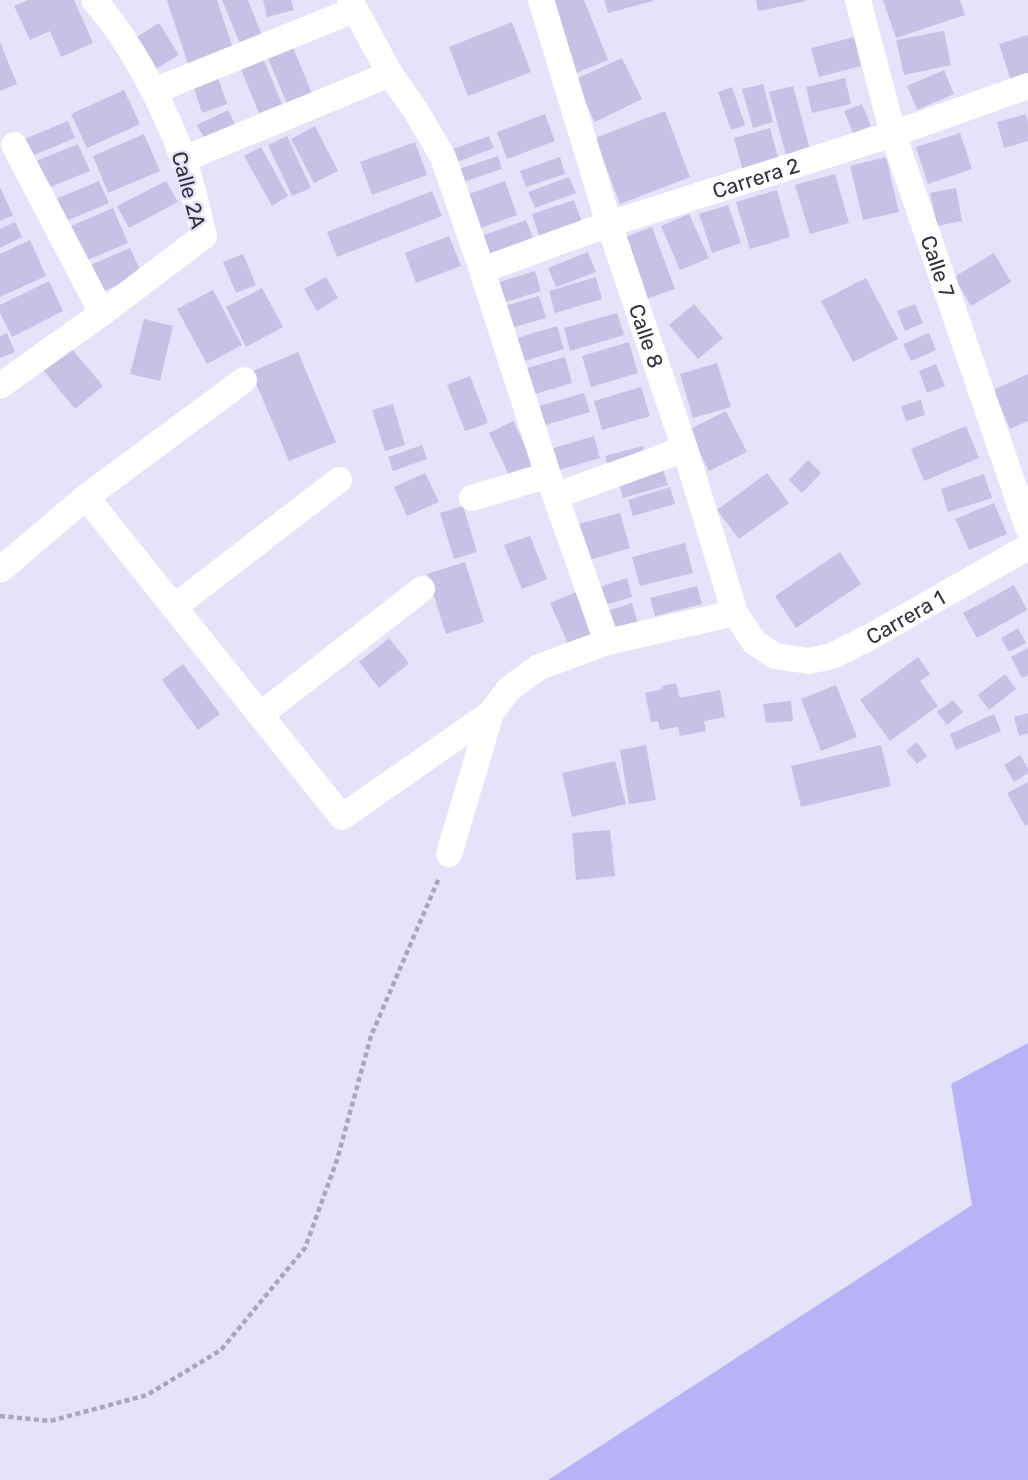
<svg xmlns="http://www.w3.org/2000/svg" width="1028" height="1480" font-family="Rubik,sans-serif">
	<rect width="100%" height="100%" fill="#e5e3f9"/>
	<path fill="#bab2f7" d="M1028 1043V1480H548L972 1205 951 1084Z"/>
	<g fill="#c5c2e5">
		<path d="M28 0H74L93 43 61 57 50 31 30 40 14 6Z"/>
		<path d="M167 0H217L233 49 188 64Z"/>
		<path d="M222 0H248L262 36 240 44Z"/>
		<path d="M263 0H291L294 10 267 17Z"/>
		<path d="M544 0H584L608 60 574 74Z"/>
		<path d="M604 0H653V1L608 13Z"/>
		<path d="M756 0H806V1L758 11Z"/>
		<path d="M883 0H960L965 15 896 38Z"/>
		<path d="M512 22 531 72 468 96 449 47Z"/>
		<path d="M159 23 179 55 152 71 132 40Z"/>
		<path d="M944 31 951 65 904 75 896 40Z"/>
		<path d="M1028 35V74L1011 80 999 44Z"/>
		<path d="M854 37 861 66 819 77 811 48Z"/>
		<path d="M0 42 17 84 0 91Z"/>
		<path d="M292 45 313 96 288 106 267 56Z"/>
		<path d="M263 58 282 104 259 113 240 67Z"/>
		<path d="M622 58 642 99 595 122 574 80Z"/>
		<path d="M944 70 954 94 917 110 907 86Z"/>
		<path d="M218 77 227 104 202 113 193 85Z"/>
		<path d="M845 78 851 104 812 113 806 87Z"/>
		<path d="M763 84 773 122 753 128 742 89Z"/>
		<path d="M793 86 811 153 787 159 769 92Z"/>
		<path d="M732 87 745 125 731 130 718 92Z"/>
		<path d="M124 90 140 124 87 148 71 114Z"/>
		<path d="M862 104 871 126 853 133 844 111Z"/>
		<path d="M228 110 237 128 207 143 197 125Z"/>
		<path d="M665 111 690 177 620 204 595 138Z"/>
		<path d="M545 114 555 141 507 159 497 132Z"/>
		<path d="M1026 114 1028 123V141L1004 148 997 122Z"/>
		<path d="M68 121 75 138 27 158 20 141Z"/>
		<path d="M315 126 338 171 314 183 291 139Z"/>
		<path d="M770 128 779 161 743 171 734 138Z"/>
		<path d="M960 133 972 169 928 184 916 147Z"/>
		<path d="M144 134 160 171 108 193 93 156Z"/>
		<path d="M287 136 311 188 292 196 268 145Z"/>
		<path d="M489 136 494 148 454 163 450 150Z"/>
		<path d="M415 142 427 175 372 195 360 162Z"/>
		<path d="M78 144 90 171 40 191 29 164Z"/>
		<path d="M261 147 288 196 272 206 244 156Z"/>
		<path d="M498 156 502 169 460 183 456 170Z"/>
		<path d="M560 157 565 174 526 187 520 171Z"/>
		<path d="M886 157 899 212 863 220 850 166Z"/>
		<path d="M835 174 849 223 810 234 795 185Z"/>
		<path d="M569 177 576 193 535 208 528 192Z"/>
		<path d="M99 181 109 203 61 223 51 201Z"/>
		<path d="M166 181 178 202 129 228 117 206Z"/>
		<path d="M505 181 517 215 481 228 469 194Z"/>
		<path d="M0 187 13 215 0 221Z"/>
		<path d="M956 188 962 221 937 226 930 193Z"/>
		<path d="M777 190 790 237 750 249 736 202Z"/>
		<path d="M432 191 442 216 337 257 327 232Z"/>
		<path d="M574 200 582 222 539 236 532 214Z"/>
		<path d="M728 205 741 243 712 253 699 214Z"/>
		<path d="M113 208 128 243 78 264 64 229Z"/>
		<path d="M689 214 709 258 680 270 661 226Z"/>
		<path d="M526 220 533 238 487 256 479 237Z"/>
		<path d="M15 222 22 237 0 248V229Z"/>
		<path d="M652 227 675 289 643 300 620 239Z"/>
		<path d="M449 236 461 266 416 283 405 253Z"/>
		<path d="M30 240 46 276 0 297V254Z"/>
		<path d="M130 248 142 274 97 294 86 267Z"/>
		<path d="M588 252 596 272 556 287 548 268Z"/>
		<path d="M994 253 1011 282 971 306 954 277Z"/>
		<path d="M243 254 256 285 236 293 223 262Z"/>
		<path d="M535 271 541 291 496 305 490 285Z"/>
		<path d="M326 277 338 298 317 311 304 289Z"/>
		<path d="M596 277 602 299 555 313 549 291Z"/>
		<path d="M866 278 898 339 853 362 821 301Z"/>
		<path d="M49 281 63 311 12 337 0 313V305Z"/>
		<path d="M262 288 283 327 246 347 226 307Z"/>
		<path d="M213 290 242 345 207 364 177 309Z"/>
		<path d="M539 296 546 318 505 330 498 308Z"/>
		<path d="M694 304 723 338 698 359 669 325Z"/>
		<path d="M915 304 923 323 905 331 897 311Z"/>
		<path d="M617 313 624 335 570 351 564 328Z"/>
		<path d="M144 319 173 326 160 381 130 374Z"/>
		<path d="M557 326 564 349 521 362 514 339Z"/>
		<path d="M7 333 15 352 0 358V336Z"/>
		<path d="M929 333 936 350 911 361 903 344Z"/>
		<path d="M66 342 103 386 75 409 39 365Z"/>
		<path d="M629 342 638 373 591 387 582 356Z"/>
		<path d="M298 352 336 442 289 461 251 372Z"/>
		<path d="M565 357 572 383 532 395 524 369Z"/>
		<path d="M717 363 731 407 693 418 680 374Z"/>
		<path d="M936 364 945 386 927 393 919 371Z"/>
		<path d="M1028 374V421L1010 429 993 390Z"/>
		<path d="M470 376 488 423 465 431 447 385Z"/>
		<path d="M641 387 650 416 602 430 594 401Z"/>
		<path d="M584 393 590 412 542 426 536 407Z"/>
		<path d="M921 400 925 415 906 421 901 406Z"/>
		<path d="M393 404 405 445 385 451 372 410Z"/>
		<path d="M726 411 747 452 709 471 688 430Z"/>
		<path d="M513 421 536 467 511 479 489 433Z"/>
		<path d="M966 426 979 458 924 481 911 449Z"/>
		<path d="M594 436 600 458 556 471 550 449Z"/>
		<path d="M422 445 427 459 393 471 388 457Z"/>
		<path d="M643 446 647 460 609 470 605 456Z"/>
		<path d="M808 460 821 473 802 493 789 480Z"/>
		<path d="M661 464 668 485 623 498 617 477Z"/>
		<path d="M425 473 439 502 407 516 394 487Z"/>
		<path d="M767 473 789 503 739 539 717 510Z"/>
		<path d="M984 474 992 498 948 512 941 489Z"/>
		<path d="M670 487 675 504 633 516 628 500Z"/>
		<path d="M994 503 1007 534 969 550 955 519Z"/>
		<path d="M463 506 477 552 454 559 440 513Z"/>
		<path d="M620 513 630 548 586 561 575 525Z"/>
		<path d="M530 536 547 579 522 589 504 545Z"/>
		<path d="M685 543 693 573 640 586 632 557Z"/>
		<path d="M840 552 861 584 796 628 775 596Z"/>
		<path d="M465 562 484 622 446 634 427 574Z"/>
		<path d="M627 578 632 597 605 605 600 587Z"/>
		<path d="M1014 585 1027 610 977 638 963 613Z"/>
		<path d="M697 586 702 604 655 616 650 598Z"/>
		<path d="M576 592 594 635 569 646 550 603Z"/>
		<path d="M632 603 638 623 613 630 607 611Z"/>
		<path d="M1018 628 1026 643 1009 652 1001 638Z"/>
		<path d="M389 638 409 663 379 688 359 662Z"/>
		<path d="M1028 648V675L1022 678 1011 657Z"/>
		<path d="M918 657 930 674 920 681 938 706 890 741 860 700Z"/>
		<path d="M183 664 220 714 198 730 162 680Z"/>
		<path d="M1005 674 1016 689 989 710 978 695Z"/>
		<path d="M676 683 680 698 720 690 725 717 704 721 706 731 680 736 678 727 660 730 658 721 651 722 645 693 663 689 662 686Z"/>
		<path d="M836 685 857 737 821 751 801 699Z"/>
		<path d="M953 700 963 712 947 725 937 712Z"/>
		<path d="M791 701 793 721 766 723 763 704Z"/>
		<path d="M1028 713V733L1019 736 1014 717Z"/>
		<path d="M994 714 1001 731 956 750 950 734Z"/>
		<path d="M917 742 927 756 917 764 906 751Z"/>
		<path d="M646 745 656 800 629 804 620 750Z"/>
		<path d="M881 745 891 786 801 807 791 766Z"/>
		<path d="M1020 755 1028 768V773L1014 782 1004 765Z"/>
		<path d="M615 761 626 804 572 817 562 773Z"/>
		<path d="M1028 782V824L1025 826 1007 793Z"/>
		<path d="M610 830 615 876 576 880 572 833Z"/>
	</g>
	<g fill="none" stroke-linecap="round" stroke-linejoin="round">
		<path stroke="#a8a6b9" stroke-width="4.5" stroke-dasharray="5 3.5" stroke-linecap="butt" d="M0 1416 50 1421 147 1395 221 1350 305 1248 337 1160 371 1036 439 878"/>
		<g stroke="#fff" stroke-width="26">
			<path d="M350 0 390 74 416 111 443 157 482 270 548 475 607 642"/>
			<path id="s1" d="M541 0 609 224 685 449 735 613 754 642 775 656 809 661 832 656 868 638 1028 547"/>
			<path id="s2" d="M858 0 893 134 1028 528"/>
			<path d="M154 91 354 10"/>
			<path d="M14 145 102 313"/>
			<path d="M184 159 390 74"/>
			<path id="s3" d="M482 270 609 224 893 134 1028 86"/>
			<path d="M0 386 102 313 204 236C197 210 192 183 183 158 164 106 131 42 94 0"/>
			<path d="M555 496 685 449"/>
			<path d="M86 497 342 817 491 713"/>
			<path d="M472 498 548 475"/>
			<path d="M0 570 86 497 244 380"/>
			<path d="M174 607 339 480"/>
			<path d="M260 715 422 589"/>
			<path d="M449 854 491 713 509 689 539 667 607 642 735 613"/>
		</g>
	</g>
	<g text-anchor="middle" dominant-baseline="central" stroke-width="5" stroke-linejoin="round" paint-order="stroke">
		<g font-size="21" fill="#33323f" stroke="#e5e3f9">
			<text stroke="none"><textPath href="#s3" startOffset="289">Carrera 2</textPath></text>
			<text transform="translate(189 190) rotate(75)">Calle 2A</text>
			<text stroke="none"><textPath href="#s2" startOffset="278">Calle 7</textPath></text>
			<text stroke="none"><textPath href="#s1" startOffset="352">Calle 8</textPath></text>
			<text stroke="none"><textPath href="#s1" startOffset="844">Carrera 1</textPath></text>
		</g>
	</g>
</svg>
